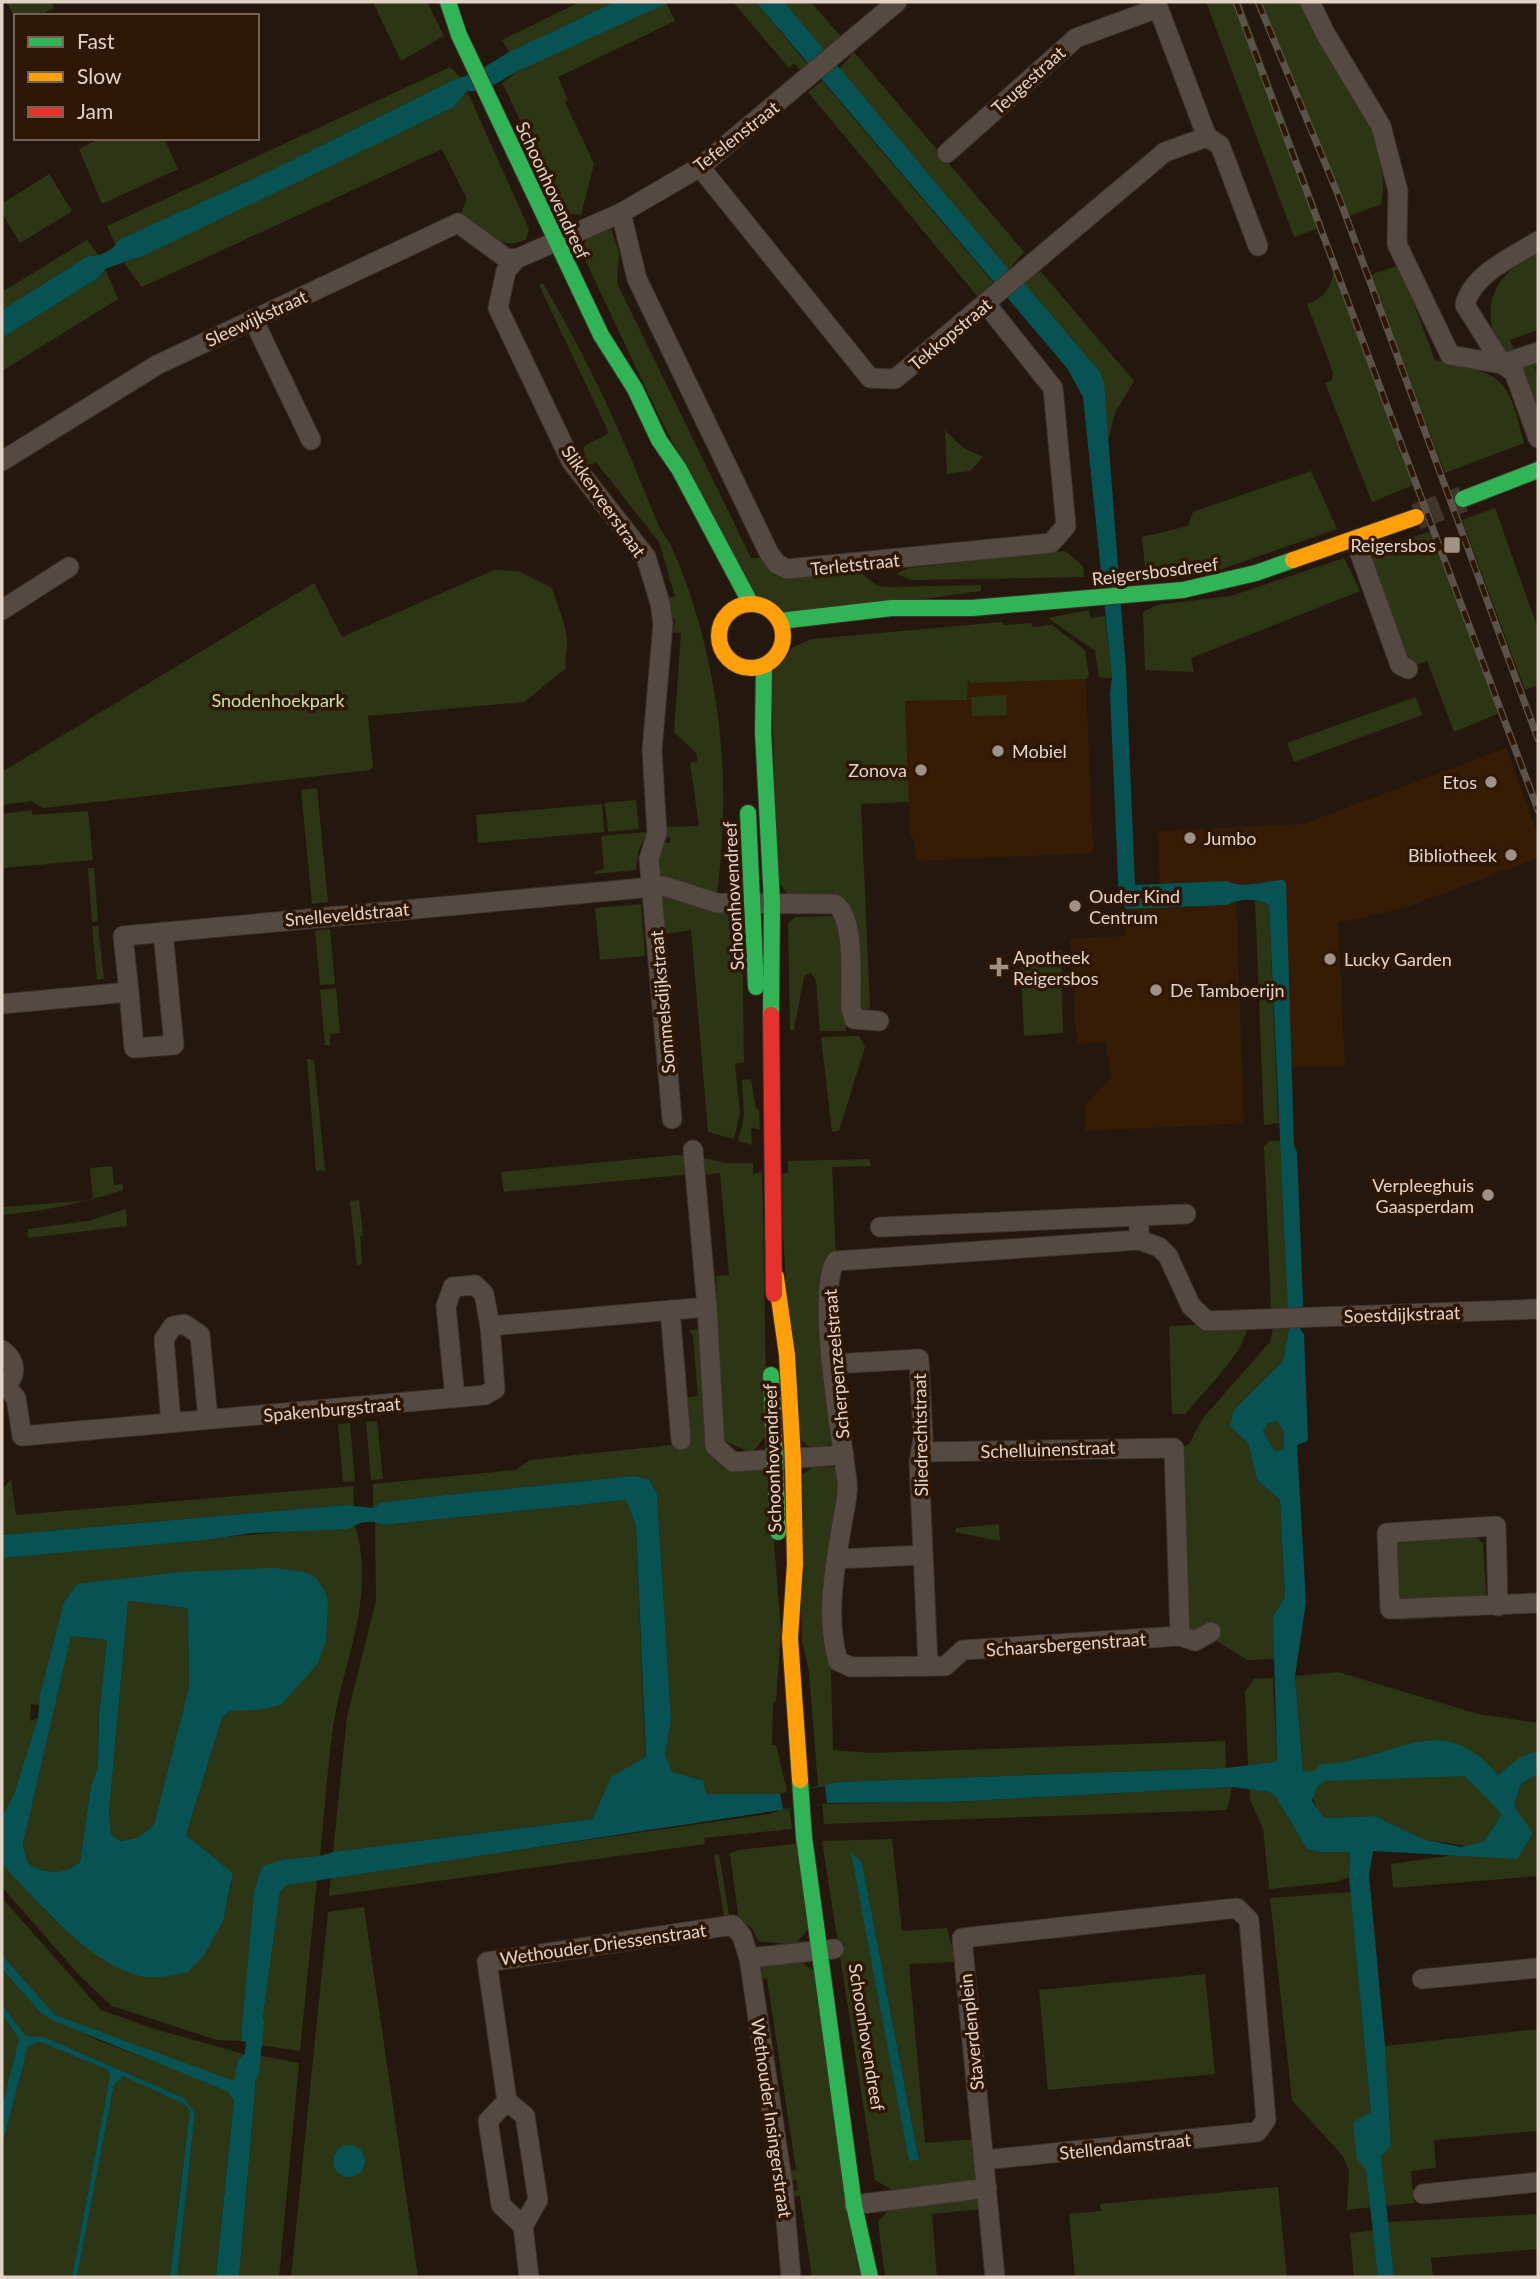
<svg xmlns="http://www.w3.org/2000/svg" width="1540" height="2279" font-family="Lato,sans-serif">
	<rect width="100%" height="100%" fill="#24180e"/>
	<g fill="#361c04">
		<path d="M1086 679 1093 853 916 861 915 843 910 833 905 701 967 700V680L973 683Z"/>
		<path d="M1506 748 1538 835V858L1407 907 1338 923 1345 1066 1287 1067 1279 888 1160 892 1158 831 1303 824Z"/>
		<path d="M1236 900 1244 1123 1086 1131 1084 1107 1111 1077 1106 1042 1077 1044 1070 939 1125 936 1126 909 1227 905Z"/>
	</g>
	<g fill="#2c3614" fill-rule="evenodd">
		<path d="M7 2H51L54 8 38 16H16V20Z"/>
		<path d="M373 2H427L444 36 401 61Z"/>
		<path d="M580 2H615L509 52 502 40Z"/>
		<path d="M733 2H756L808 65 801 71 794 63 789 68Z"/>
		<path d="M784 2H811L841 37 825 52Z"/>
		<path d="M1206 2H1241L1324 226 1294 237Z"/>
		<path d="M1257 2H1300C1330 58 1395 138 1381 204L1347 217Z"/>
		<path d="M666 3 675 21 558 77 568 100 565 102 594 164 581 215 566 213 502 83 518 71Z"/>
		<path d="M854 52 1024 252 1008 270 839 69Z"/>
		<path d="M450 67 462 79 453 80 268 172 120 239 116 246 107 226Z"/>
		<path d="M822 81 993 282 978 297 808 92Z"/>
		<path d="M467 91 529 229 526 239C498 255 486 224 460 215L467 199 442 149 142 287 124 263 454 107Z"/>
		<path d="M101 138H164L178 169 102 204 79 149Z"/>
		<path d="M49 174 72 211 20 243 2 213V204Z"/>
		<path d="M609 223 619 252 617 283 751 558H764L774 576 859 571 878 586 892 587 981 585V591L788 618 748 589 655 408 581 251 591 230Z"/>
		<path d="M87 240 99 256H88L2 310V292Z"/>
		<path d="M1538 249V330L1510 340 1514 350 1501 355C1479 302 1492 280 1538 249Z"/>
		<path d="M1399 265 1435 360C1502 374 1508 375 1524 443L1445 473 1370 275Z"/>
		<path d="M1036 266 1134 381 1115 413 1108 441 1100 372 1024 283Z"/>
		<path d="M105 269 118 299 2 371V338L98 278Z"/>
		<path d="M1334 270 1418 483 1372 502 1325 383 1332 380 1333 372 1307 304C1325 298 1331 288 1334 270Z"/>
		<path d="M543 283C588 360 625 440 657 522 661 532 669 540 673 550 719 657 733 778 717 892L659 878 654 865 662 842 670 843V837H662L663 827 699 826 690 762H697V754L674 732 681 633 667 632V629H674L675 620 669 618 665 599 675 596 659 542 596 462 586 467 580 460 585 455 583 447 609 433 539 285Z"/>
		<path d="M1538 361 1535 368 1538 378V406L1522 367Z"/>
		<path d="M945 430 962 447 983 457 970 471 947 474Z"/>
		<path d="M1311 471 1337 529 1219 570 1146 576 1142 537 1188 526 1193 512Z"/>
		<path d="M1495 508 1538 629V685L1525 690 1462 520Z"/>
		<path d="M1435 530 1502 712 1454 732 1427 661 1415 665 1396 640 1369 566 1375 549Z"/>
		<path d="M1065 551 1083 566 1084 577 912 580 896 574 909 568Z"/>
		<path d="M1344 558 1360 591 1191 658 1194 672 1145 670 1143 612 1157 605 1231 596Z"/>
		<path d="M494 570 518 571 552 588C557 605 565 620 567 639 568 649 564 657 566 668L524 702 368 716 373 767 370 770 44 808 31 801 2 805V772L314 583 342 637Z"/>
		<path d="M1089 610 1090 618 1105 616 1112 678 1099 677 1095 651 1048 618Z"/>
		<path d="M1002 622 1005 625 1031 623 1032 627 1052 625 1085 650 1089 676 1086 679 972 683 968 680 967 700 905 701 909 802 861 804 870 1006 865 1011 859 1007 857 925 847 900 837 896H789L778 881 771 674 793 647 812 639Z"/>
		<path d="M1006 695 1007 715 972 716 971 697Z"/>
		<path d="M1416 697 1422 715 1294 762 1287 743Z"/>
		<path d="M317 788 328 902 312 904 301 790Z"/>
		<path d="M636 800 639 829 608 832 605 803Z"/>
		<path d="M602 804 604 832 478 843 476 815Z"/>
		<path d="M32 810V815L88 811 93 860 2 868V814Z"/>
		<path d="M647 832 638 852 636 870 595 874V871L604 869 601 836Z"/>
		<path d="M88 868H94L98 921 92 922Z"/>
		<path d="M667 891 733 909 742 918 744 1062 735 1064 740 1113 734 1139 708 1132 691 930 665 934 660 897Z"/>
		<path d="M1255 900 1269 905 1278 1117 1281 1123 1264 1125Z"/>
		<path d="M641 904 645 956 600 960 595 908Z"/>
		<path d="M837 916 843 927 846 1031H820L816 981 811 973 804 976 794 1030 790 1031 788 924 795 917Z"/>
		<path d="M92 926H98L104 979 97 980Z"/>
		<path d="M330 929 335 984 320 985 315 931Z"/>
		<path d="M1061 951 1063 1033 1024 1036 1020 953Z"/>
		<path d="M336 988 340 1033 330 1034V1045H325L320 990Z"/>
		<path d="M859 1036 865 1047 839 1131 832 1132 821 1037Z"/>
		<path d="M307 1059 314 1060 325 1170 316 1171Z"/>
		<path d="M751 1079 756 1109 759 1110 760 1129 751 1128 752 1145 738 1141 744 1117 742 1080Z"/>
		<path d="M1270 1141H1282L1289 1311 1275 1312 1271 1308 1264 1146Z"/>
		<path d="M678 1155 691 1156 692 1174 504 1192 501 1172Z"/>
		<path d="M696 1156 725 1163H753V1174L762 1172 767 1434 752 1453 720 1439 716 1276 729 1275 720 1173 698 1176Z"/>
		<path d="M869 1159 871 1166 832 1167 836 1256 832 1443 819 1449 808 1446 796 1436 779 1174 788 1173V1161Z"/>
		<path d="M112 1166 114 1185 123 1184V1190C82 1203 45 1211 2 1215V1207L93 1200 90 1168Z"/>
		<path d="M359 1200 363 1235 360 1236 362 1264 357 1265 350 1201Z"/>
		<path d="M126 1209 127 1226 28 1238V1229L88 1221Z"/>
		<path d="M1248 1323C1247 1351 1203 1392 1185 1414H1172L1169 1326Z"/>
		<path d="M703 1329 709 1450 715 1461 724 1467 756 1463 769 1476 781 1632 776 1701 773 1703 772 1745H776L787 1791 780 1794H706L672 1772 665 1755 671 1719 657 1494 649 1479 633 1476 417 1498 380 1503 373 1508V1484L516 1470 530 1460 690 1443 686 1398 698 1396 693 1336 689 1330Z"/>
		<path d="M1273 1329H1289L1283 1361 1235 1410 1230 1426 1248 1443 1257 1480 1280 1500 1285 1597 1273 1616 1275 1659 1247 1660 1201 1631 1189 1630 1183 1446 1189 1444 1203 1418 1270 1342Z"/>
		<path d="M1277 1420 1284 1433V1448L1278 1451 1272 1449 1263 1431 1268 1424Z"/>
		<path d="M377 1421 383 1479 371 1480 366 1422Z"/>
		<path d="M350 1423 355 1481 343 1482 338 1424Z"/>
		<path d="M814 1466 840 1468 830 1630 833 1750 871 1753 1225 1741 1226 1768 839 1782 818 1786 809 1672 802 1641 799 1477Z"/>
		<path d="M11 1479 16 1515 353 1486 354 1508 344 1505 2 1535V1490Z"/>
		<path d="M626 1500 636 1525 646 1772 593 1819 333 1852 347 1717 376 1601 375 1521 383 1525Z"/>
		<path d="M999 1524 1000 1541 955 1532 956 1528Z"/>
		<path d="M355 1525C377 1600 342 1661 332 1734 327 1775 324 1817 320 1857L270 1863 254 1892 242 2041 217 2040 112 2006 81 1977 2 1887V1864L57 1923 190 1968C218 1942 227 1910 233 1873L186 1835 222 1718 230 1711 259 1619 77 1584 64 1602 40 1705 31 1704 30 1721 38 1718 14 1794 2 1817V1558Z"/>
		<path d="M1476 1537 1483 1543 1487 1608 1483 1615 1400 1620 1392 1616 1391 1539Z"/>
		<path d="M128 1601 188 1608 189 1687 154 1825 138 1838 121 1841 111 1835 109 1813Z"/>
		<path d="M71 1635 107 1640 99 1715 98 1766 91 1786 80 1862C65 1876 41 1874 27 1862L23 1844Z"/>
		<path d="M1338 1672 1478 1714 1538 1723V1751L1522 1756 1502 1814 1494 1827 1517 1811 1514 1807 1521 1784 1538 1774V1876L1393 1888 1391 1864 1447 1856 1466 1846 1423 1839 1375 1816 1323 1818 1319 1814 1303 1772 1295 1676Z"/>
		<path d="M1273 1678 1277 1763 1248 1765 1245 1692 1254 1679Z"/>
		<path d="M1232 1787 1227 1810 824 1824 822 1804 950 1802Z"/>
		<path d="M1250 1789 1269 1792 1276 1797 1307 1849 1320 1852H1350L1349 1877 1336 1882 1269 1889 1263 1828 1250 1800Z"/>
		<path d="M783 1809 790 1810 792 1829 704 1838 705 1844 329 1896 331 1877 770 1814Z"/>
		<path d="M892 1839 902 1931 947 1928 956 1962 909 1964 925 2143 975 2139 978 2177 964 2186 896 2192 875 2180 822 1841ZM852 1853 862 1863 919 2159 909 2160Z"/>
		<path d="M802 1843 810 1927 795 1945 758 1941 752 1928 739 1921 730 1854 738 1850Z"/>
		<path d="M719 1854 730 1921 725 1923 714 1855Z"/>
		<path d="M317 1880 300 2051 259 2045 280 1892 287 1885Z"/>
		<path d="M1351 1892 1371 2112 1366 2169 1372 2207 1347 2210 1349 2171 1343 2156 1292 2100 1270 1898Z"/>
		<path d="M2 1898 101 2010 154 2029 244 2054 238 2060 235 2082 214 2080 55 2015 2 1955Z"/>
		<path d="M364 1907 418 2277H291L328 1912ZM335 2152 364 2153 362 2170 348 2177 332 2162Z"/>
		<path d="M799 1960 816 1973 862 2277H812L800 2196 789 2197V2193L798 2190 796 2180H788L786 2171 796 2170 767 1979 757 1977 755 1969 762 1964Z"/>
		<path d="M2 1969 41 2013 97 2040 214 2084 227 2091 234 2100 216 2277H177L195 2113 184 2098 44 2037 26 2036 2 2005Z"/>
		<path d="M1205 1974 1215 2074 1048 2090 1039 1990Z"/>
		<path d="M2 2014 19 2039 2 2106Z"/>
		<path d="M1538 2029V2131L1434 2140 1436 2168 1411 2171 1414 2203 1386 2206 1381 2156 1391 2145 1385 2046Z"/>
		<path d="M40 2042 108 2070 110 2076 72 2277H2V2147L28 2046Z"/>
		<path d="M258 2055 299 2063 279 2277H239Z"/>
		<path d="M123 2075 184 2104 190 2110 170 2277H77L114 2085Z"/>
		<path d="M1278 2187 1287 2277H1075L1069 2214 1101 2211 1100 2204Z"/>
		<path d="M982 2196V2209L932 2214 937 2277H885L878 2222 892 2206Z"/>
		<path d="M1538 2214V2249L1431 2258 1433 2277H1394L1388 2222Z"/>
		<path d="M1374 2230 1378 2277H1354L1350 2233Z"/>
	</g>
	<g fill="#075354" fill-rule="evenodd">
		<path d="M615 2H670L518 71 483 91H467L454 107 147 254 105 269 98 278 2 338V310L88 256C102 256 112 251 120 239L268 172 453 80 475 73 509 52Z"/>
		<path d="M756 2H784L1008 269 1024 283 1100 372 1104 383 1126 670 1135 885 1227 881C1246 890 1264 880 1284 880L1286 883 1294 1145 1297 1152 1303 1302 1300 1329 1304 1334 1308 1441 1297 1445 1306 1602 1295 1676 1303 1772 1314 1771 1322 1764C1392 1763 1439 1705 1498 1775L1522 1756 1538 1751V1774L1521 1784 1514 1806 1533 1833 1517 1859 1373 1851 1369 1875 1385 2046 1391 2146 1381 2156 1394 2277H1378L1366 2170 1357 2159 1353 2122 1371 2112 1349 1877 1350 1852H1320L1307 1849 1276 1797 1269 1792 1232 1787 950 1802 827 1803 287 1885 280 1892 259 2045 242 2041V2029L254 1892 262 1867C284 1855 310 1861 333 1852L593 1819 611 1777 646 1757 636 1525 626 1500 383 1525C372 1519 359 1522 348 1529L252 1533 205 1540 2 1558V1535L344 1505 373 1508 380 1503 417 1498 633 1476 649 1479 657 1494 671 1719 665 1755 672 1772 703 1781 706 1794H780L839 1782 1226 1768 1277 1762 1273 1616 1285 1597 1280 1500 1257 1480 1248 1443 1230 1426 1234 1410 1283 1361 1289 1329 1269 905C1256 898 1241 898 1227 905L1126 909 1119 901 1110 693 1112 678 1083 397 1067 368ZM1277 1420 1284 1433V1448L1278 1451 1273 1449 1263 1431 1268 1424ZM1465 1776 1502 1814 1484 1842 1461 1847 1423 1839 1375 1816 1324 1818 1312 1801 1317 1787 1325 1781Z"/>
		<path d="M274 1568 305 1572 315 1577 325 1591 328 1604 326 1641 318 1663 281 1705 258 1710 230 1711 222 1718 186 1835 233 1873 223 1921 204 1955 188 1972C175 1975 154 1980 140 1976 86 1961 39 1903 2 1864V1817L14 1794 38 1718 40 1695 64 1602 77 1584 180 1572ZM128 1601 188 1608 189 1687 154 1825 138 1838 121 1841 111 1835 109 1813ZM71 1636 107 1640 99 1715 98 1766 91 1786 80 1862C65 1876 41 1874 27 1862L23 1844Z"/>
		<path d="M851 1852 862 1863 919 2160 909 2161Z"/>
		<path d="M2 1955 55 2015 234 2081 238 2060 244 2054 258 2055 239 2277H216L234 2100 227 2091 54 2021 41 2013 2 1969Z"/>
		<path d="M2 2005 26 2036 44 2037 184 2098 195 2113 177 2277H170L190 2110 184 2104 123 2076 114 2085 77 2277H72L110 2076 108 2070 40 2042 28 2046 2 2147V2106L19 2039 2 2014Z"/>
		<circle cx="349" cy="2161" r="16"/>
	</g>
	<path fill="#24180e" d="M825 1786 827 1803 783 1809 780 1794Z"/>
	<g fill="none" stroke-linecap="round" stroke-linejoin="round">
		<path stroke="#075354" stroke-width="16" d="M251 2073 256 2022"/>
		<path stroke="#41342a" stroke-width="26" stroke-dasharray="26 13" stroke-linecap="butt" d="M1416 517 1463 499"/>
		<defs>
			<g id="street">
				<path d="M1156 2 1207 137 1220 145 1258 246"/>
				<path d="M1310 2 1325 33 1381 126 1398 191 1397 244 1450 355 1502 364 1514 372 1538 438"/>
				<path d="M947 153 1076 38 1158 8"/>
				<path d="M700 167 870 378 895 379 1165 152 1207 137"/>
				<path d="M621 213 637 279 769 553 777 564 787 569 1051 543 1066 526 1053 388 987 305"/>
				<path d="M253 319 311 440"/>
				<path d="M1502 364 1465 305C1472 274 1513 257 1538 241"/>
				<path d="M1502 364 1538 352"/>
				<path d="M2 461 157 365 458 223 506 258 516 259"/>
				<path d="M1355 540 1400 665 1408 669"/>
				<path d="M2 610 69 567"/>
				<path d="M129 992 134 1048 174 1045 163 932"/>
				<path d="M2 1004 129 992 123 936 664 886 717 903 835 904C856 918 850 983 851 1008L854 1019 879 1021"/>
				<path d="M672 1119 649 859 657 833 652 750 663 624 660 603 646 557 571 461 498 308 506 271 516 259 621 213 700 167 897 2"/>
				<path d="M693 1150 707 1307"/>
				<path d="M1139 1216 1186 1214"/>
				<path d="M880 1227 1139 1216V1240"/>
				<path d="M670 1310 681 1440"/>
				<path d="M2 1350C16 1360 19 1378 2 1387"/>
				<path d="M833 1364 919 1359 923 1439 919 1462 928 1665"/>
				<path d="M6 1386 16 1398 22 1436 485 1395 495 1389 490 1326 707 1307 715 1446 733 1462 844 1455"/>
				<path d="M455 1398 446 1306 453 1287 475 1285 484 1294 490 1326"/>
				<path d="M171 1422 164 1339 173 1326 184 1324 200 1335 208 1419"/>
				<path d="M923 1452 1174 1448 1180 1636"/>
				<path d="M837 1559 923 1555"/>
				<path d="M1498 1606 1496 1526 1387 1533 1390 1609 1538 1603"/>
				<path d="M1211 1632 1195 1641 1180 1636 963 1650 945 1666 851 1667 838 1661C825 1617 835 1567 842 1524 844 1510 849 1495 847 1481 842 1440 815 1289 836 1261L1139 1240 1159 1247 1168 1256 1191 1306 1207 1321 1538 1309"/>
				<path d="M749 1958 834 1949"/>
				<path d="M1422 1979 1538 1968"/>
				<path d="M507 2101 488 2121 501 2205 523 2226"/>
				<path d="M984 2160 1257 2132 1266 2120 1249 1920 1237 1908 962 1938 995 2277"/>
				<path d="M1423 2194 1538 2182"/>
				<path d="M854 2205 987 2188"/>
				<path d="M529 2277 523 2226 538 2200 525 2116 507 2101 487 1962 733 1925 742 1936 749 1958 783 2186 791 2277"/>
			</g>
			<g id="fast">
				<path d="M448 2 459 35 601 335 635 389 659 440 679 469 751 604"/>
				<path d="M1463 499 1538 470"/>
				<path d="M780 621 892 608H972L1183 590 1256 573 1293 560"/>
				<path d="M764 667 763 732 772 902 771 1015"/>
				<path d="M748 813 756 987"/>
				<path d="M771 1375 778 1532"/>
				<path d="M800 1780 804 1837 854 2205 870 2277"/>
			</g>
			<g id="slow">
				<path d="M1293 560 1416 517"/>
				<circle cx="751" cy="636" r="32"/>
				<path d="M776 1277 787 1355 793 1459 795 1564 790 1638 800 1780"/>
			</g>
			<path id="jam" d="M771 1015 774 1294"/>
		</defs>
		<use href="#street" stroke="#3d322c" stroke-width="21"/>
		<use href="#fast" stroke="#3d322c" stroke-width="18"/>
		<use href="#slow" stroke="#3d322c" stroke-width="18"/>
		<use href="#jam" stroke="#3d322c" stroke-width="18"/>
		<use href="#street" stroke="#544a42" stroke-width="19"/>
		<use href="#fast" stroke="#30b455" stroke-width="16"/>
		<use href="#slow" stroke="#ff9f0a" stroke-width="16"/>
		<use href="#jam" stroke="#e5322d" stroke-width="16"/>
		<defs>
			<g id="rail">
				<path d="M1236 2 1538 810"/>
				<path d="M1258 2 1337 192 1538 739"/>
			</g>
		</defs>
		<use href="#rail" stroke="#5b534a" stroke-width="7"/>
		<use href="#rail" stroke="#2e1704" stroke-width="4.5" stroke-dasharray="13" stroke-linecap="butt"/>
	</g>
	<g fill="#a09286" stroke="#2e1704" stroke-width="2.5">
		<rect x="1443" y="536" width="18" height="18" rx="3.5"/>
		<circle cx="998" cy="751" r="7"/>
		<circle cx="921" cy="770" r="7"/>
		<circle cx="1491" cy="782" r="7"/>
		<circle cx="1190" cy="838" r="7"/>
		<circle cx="1511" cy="855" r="7"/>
		<circle cx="1075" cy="906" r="7"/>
		<circle cx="1330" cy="959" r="7"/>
		<path d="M995.5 956.5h7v7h7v7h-7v7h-7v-7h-7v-7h7z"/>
		<circle cx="1156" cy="990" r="7"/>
		<circle cx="1488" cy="1195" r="7"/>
	</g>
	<g text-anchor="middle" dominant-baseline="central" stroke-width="7" stroke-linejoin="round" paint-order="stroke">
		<g font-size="18" fill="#e3d3c7" stroke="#2e1704">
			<text transform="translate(1028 80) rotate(-42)">Teugestraat</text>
			<text transform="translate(736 136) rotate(-38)">Tefelenstraat</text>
			<text transform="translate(553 190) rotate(65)">Schoonhovendreef</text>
			<text transform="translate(256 318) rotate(-25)">Sleewijkstraat</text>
			<text transform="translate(950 334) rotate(-40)">Tekkopstraat</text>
			<text transform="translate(604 501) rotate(55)">Slikkerveerstraat</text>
			<text transform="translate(855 564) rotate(-6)">Terletstraat</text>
			<text transform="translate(1155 571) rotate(-7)">Reigersbosdreef</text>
			<text transform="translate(733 896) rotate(-93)">Schoonhovendreef</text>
			<text transform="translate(347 914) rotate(-5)">Snelleveldstraat</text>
			<text transform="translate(662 1002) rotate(-95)">Sommelsdijkstraat</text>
			<text transform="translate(1402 1314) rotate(-2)">Soestdijkstraat</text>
			<text transform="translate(836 1364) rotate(-95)">Scherpenzeelstraat</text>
			<text transform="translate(332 1409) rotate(-5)">Spakenburgstraat</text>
			<text transform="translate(920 1435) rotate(-91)">Sliedrechtstraat</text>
			<text transform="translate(1048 1449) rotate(-2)">Schelluinenstraat</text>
			<text transform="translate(772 1458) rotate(-92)">Schoonhovendreef</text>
			<text transform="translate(1066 1644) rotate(-4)">Schaarsbergenstraat</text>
			<text transform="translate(603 1944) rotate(-8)">Wethouder Driessenstraat</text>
			<text transform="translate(971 2032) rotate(-96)">Staverdenplein</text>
			<text transform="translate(867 2037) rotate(81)">Schoonhovendreef</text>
			<text transform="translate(772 2118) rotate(82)">Wethouder Insingerstraat</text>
			<text transform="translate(1125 2146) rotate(-6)">Stellendamstraat</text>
		</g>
		<g font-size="18" fill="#e3d3c7" stroke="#2e1704" text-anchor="start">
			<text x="1436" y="545" text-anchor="end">Reigersbos</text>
			<text x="1012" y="751">Mobiel</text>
			<text x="907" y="770" text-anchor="end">Zonova</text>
			<text x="1477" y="782" text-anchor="end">Etos</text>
			<text x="1204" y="838">Jumbo</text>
			<text x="1497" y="855" text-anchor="end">Bibliotheek</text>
			<text x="1089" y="896">Ouder Kind<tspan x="1089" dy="21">Centrum</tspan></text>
			<text x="1013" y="957">Apotheek<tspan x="1013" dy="21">Reigersbos</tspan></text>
			<text x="1344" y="959">Lucky Garden</text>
			<text x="1170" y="990">De Tamboerijn</text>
			<text x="1474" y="1185" text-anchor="end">Verpleeghuis<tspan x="1474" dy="21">Gaasperdam</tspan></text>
		</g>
		<g font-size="18" fill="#c7e59d" stroke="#2e1704">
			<text x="278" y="700">Snodenhoekpark</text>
		</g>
	</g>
	<rect width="1540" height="2279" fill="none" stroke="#e3d3c7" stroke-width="7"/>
	<rect x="14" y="14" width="245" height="126" fill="#2e1704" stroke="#766252" stroke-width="2"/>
	<rect x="28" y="37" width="35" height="10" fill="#30b455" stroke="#766252" stroke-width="2"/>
	<text x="77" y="49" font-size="21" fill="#e3d3c7">Fast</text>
	<rect x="28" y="72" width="35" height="10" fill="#ff9f0a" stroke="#766252" stroke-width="2"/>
	<text x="77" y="84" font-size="21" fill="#e3d3c7">Slow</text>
	<rect x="28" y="107" width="35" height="10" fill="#e5322d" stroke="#766252" stroke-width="2"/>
	<text x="77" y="119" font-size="21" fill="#e3d3c7">Jam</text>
</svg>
